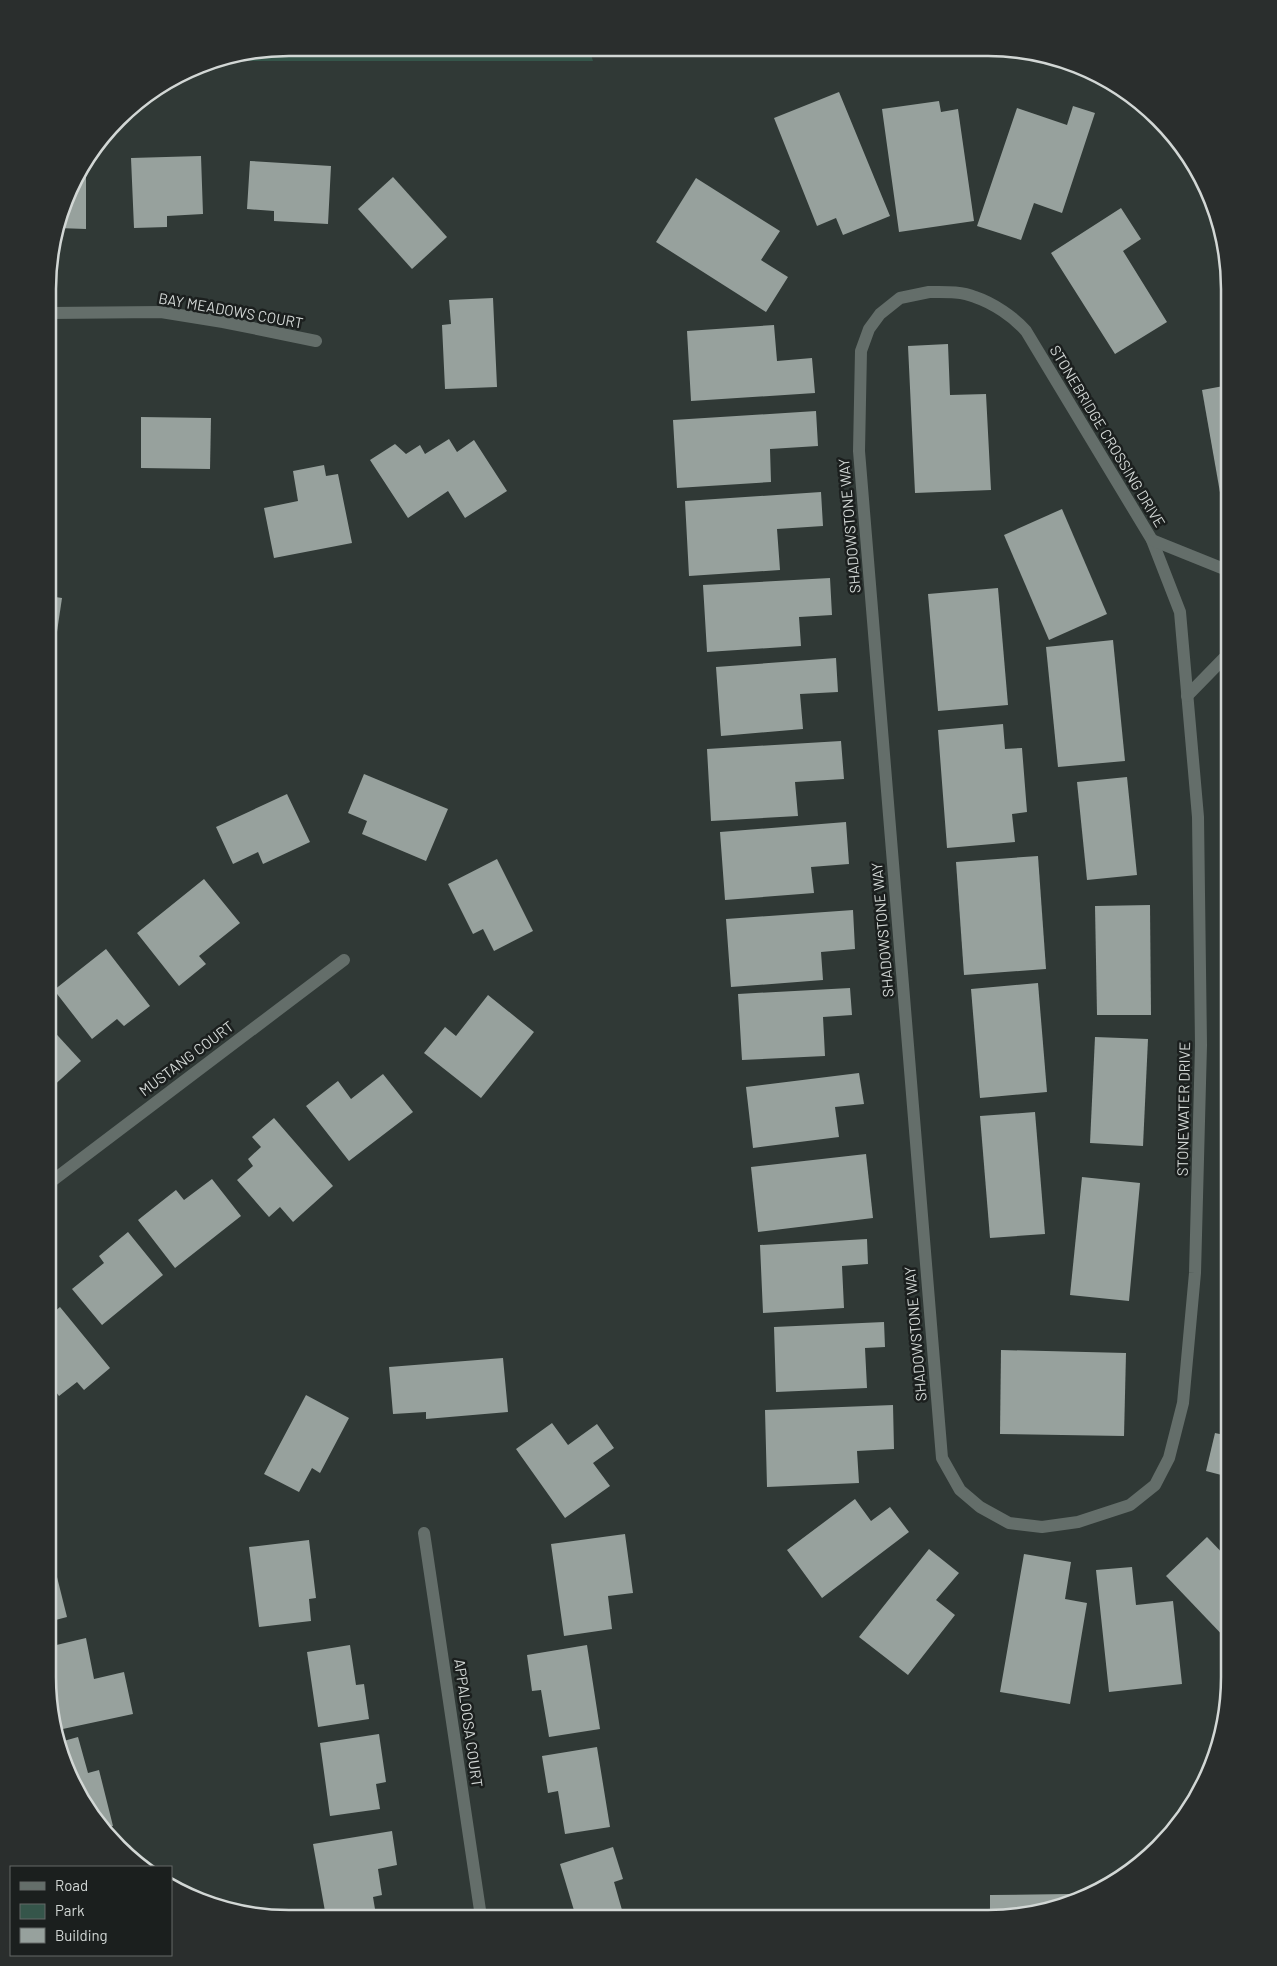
<svg xmlns="http://www.w3.org/2000/svg" width="1277" height="1966" font-family="Barlow,sans-serif">
	<rect width="100%" height="100%" fill="#303936"/>
	<path fill="#35554a" d="M289 48H589L593 61H221Z"/>
	<g fill="#97a19d">
		<path d="M839 92 890 216 843 235 836 218 817 226 774 118Z"/>
		<path d="M939 101 941 112 958 109 974 221 899 232 882 109Z"/>
		<path d="M1073 106 1095 113 1062 213 1034 203 1021 240 977 226 1017 108 1067 125Z"/>
		<path d="M201 156 203 214 167 216V227L134 228 131 158Z"/>
		<path d="M250 161 331 166 328 224 274 221V211L247 209Z"/>
		<path d="M83 169H86V229L58 228 73 182Z"/>
		<path d="M393 177 447 237 412 269 358 209Z"/>
		<path d="M696 178 780 231 761 260 788 277 766 312 656 242Z"/>
		<path d="M1121 208 1141 239 1123 251 1167 322 1115 354 1051 253Z"/>
		<path d="M493 298 497 387 445 389 442 325 451 324 449 300Z"/>
		<path d="M774 325 777 361 812 358 815 393 691 401 687 331Z"/>
		<path d="M948 344 950 395 986 394 991 490 915 493 908 346Z"/>
		<path d="M1229 385V514L1224 515 1202 390Z"/>
		<path d="M816 411 818 446 770 449 771 482 677 488 673 420Z"/>
		<path d="M141 417 211 418 210 469 141 468Z"/>
		<path d="M449 439 457 452 474 440 507 491 465 518 448 491 408 518 370 460 395 444 406 454 420 445 425 454Z"/>
		<path d="M324 465 326 476 338 474 352 543 274 558 264 508 298 501 293 471Z"/>
		<path d="M821 492 823 526 777 529 780 570 689 576 685 501Z"/>
		<path d="M1062 509 1107 614 1049 640 1004 535Z"/>
		<path d="M830 578 832 615 799 617 801 646 707 652 703 585Z"/>
		<path d="M998 588 1008 705 938 711 928 594Z"/>
		<path d="M49 596 62 598 50 679H49Z"/>
		<path d="M1113 640 1125 761 1058 767 1046 647Z"/>
		<path d="M836 658 838 692 800 694 803 729 721 736 716 667Z"/>
		<path d="M1003 724 1005 749 1022 748 1027 812 1012 814 1015 842 947 848 938 730Z"/>
		<path d="M841 741 844 779 795 782 798 816 711 821 707 749Z"/>
		<path d="M364 774 448 809 426 861 362 834 367 821 348 813Z"/>
		<path d="M1127 777 1137 875 1087 880 1077 782Z"/>
		<path d="M287 794 310 842 263 864 258 852 233 864 216 827Z"/>
		<path d="M846 822 849 864 811 867 814 893 725 900 720 832Z"/>
		<path d="M1038 856 1046 969 964 975 956 862Z"/>
		<path d="M497 859 533 931 494 951 483 929 473 934 448 884Z"/>
		<path d="M204 879 240 923 199 956 206 964 179 986 137 933Z"/>
		<path d="M1150 905 1151 1015H1097L1095 906Z"/>
		<path d="M853 910 855 949 821 952 823 980 731 987 726 919Z"/>
		<path d="M106 949 150 1006 124 1026 117 1019 92 1039 54 990Z"/>
		<path d="M1038 983 1047 1092 980 1098 971 989Z"/>
		<path d="M850 988 852 1015 823 1017 825 1056 742 1060 738 994Z"/>
		<path d="M488 995 534 1032 481 1098 424 1053 445 1027 456 1036Z"/>
		<path d="M48 1025 81 1061 51 1088 48 1085Z"/>
		<path d="M1095 1037 1148 1039 1143 1146 1090 1143Z"/>
		<path d="M859 1073 864 1104 835 1107 839 1137 753 1148 746 1087Z"/>
		<path d="M383 1074 413 1112 349 1161 306 1106 338 1081 351 1099Z"/>
		<path d="M1035 1112 1045 1234 990 1238 980 1116Z"/>
		<path d="M274 1118 333 1186 293 1222 280 1207 269 1217 237 1180 253 1166 248 1159 261 1147 252 1137Z"/>
		<path d="M866 1154 873 1218 758 1232 751 1167Z"/>
		<path d="M1082 1177 1140 1183 1129 1301 1070 1295Z"/>
		<path d="M212 1179 241 1216 175 1268 138 1220 176 1190 184 1200Z"/>
		<path d="M128 1232 163 1275 102 1325 72 1289 104 1263 99 1256Z"/>
		<path d="M867 1239 868 1264 842 1266 844 1308 763 1313 760 1245Z"/>
		<path d="M60 1307 110 1368 84 1390 77 1382 59 1396 50 1384 48 1385V1317Z"/>
		<path d="M884 1322 885 1347 865 1348 867 1388 776 1392 774 1327Z"/>
		<path d="M1001 1350 1126 1353 1124 1436 1000 1434Z"/>
		<path d="M503 1358 508 1412 426 1419V1412L393 1414 389 1367Z"/>
		<path d="M1227 1372 1229 1373V1410L1222 1409Z"/>
		<path d="M306 1395 349 1418 320 1473 312 1468 299 1492 264 1474Z"/>
		<path d="M893 1405 894 1449 857 1451 859 1483 767 1487 765 1410Z"/>
		<path d="M552 1423 568 1445 597 1424 614 1448 593 1463 610 1486 565 1518 516 1449Z"/>
		<path d="M1215 1433 1229 1436V1477L1206 1471Z"/>
		<path d="M855 1499 871 1521 890 1507 909 1532 822 1598 787 1550Z"/>
		<path d="M625 1534 633 1593 608 1596 612 1629 564 1636 551 1544Z"/>
		<path d="M1207 1537 1229 1560V1642L1166 1576Z"/>
		<path d="M309 1540 316 1598 309 1599 311 1621 259 1627 249 1547Z"/>
		<path d="M48 1541 67 1617 48 1622Z"/>
		<path d="M929 1549 959 1573 936 1600 955 1615 908 1675 859 1637Z"/>
		<path d="M1024 1554 1071 1562 1065 1599 1087 1603 1070 1704 1000 1692Z"/>
		<path d="M1132 1567 1136 1605 1173 1601 1182 1684 1109 1692 1096 1570Z"/>
		<path d="M86 1638 94 1679 124 1672 133 1714 58 1730 51 1694 53 1693 48 1665V1647Z"/>
		<path d="M350 1645 356 1685 364 1684 369 1719 318 1727 307 1652Z"/>
		<path d="M587 1645 600 1729 549 1737 541 1690 532 1691 527 1655Z"/>
		<path d="M379 1734 386 1782 376 1784 380 1809 330 1816 320 1743Z"/>
		<path d="M78 1737 88 1773 99 1770 113 1826 102 1829 98 1824 66 1770 60 1742Z"/>
		<path d="M597 1747 610 1827 565 1834 558 1791 548 1793 542 1756Z"/>
		<path d="M392 1831 397 1865 378 1869 382 1895 373 1897 376 1915 365 1917H326L313 1844Z"/>
		<path d="M130 1845 134 1860 121 1847Z"/>
		<path d="M613 1847 623 1879 614 1882 624 1917H576L560 1864Z"/>
		<path d="M1069 1894V1902L990 1918V1895Z"/>
	</g>
	<g fill="none" stroke-linecap="round" stroke-linejoin="round">
		<g stroke="#646e6a" stroke-width="12">
			<path d="M929 292C944 292 961 291 975 297 993 303 1014 317 1026 331L1152 540 1180 612 1198 817 1201 1045 1195 1273 1183 1403 1169 1458 1155 1485 1130 1505 1078 1522 1042 1527 1009 1523 980 1507 960 1490 942 1458 859 451 861 351 869 329 880 314 900 298Z"/>
			<path d="M49 313 161 312 223 322 316 341"/>
			<path d="M1152 540 1229 571"/>
			<path d="M1187 696 1229 653"/>
			<path d="M48 1184 344 960"/>
			<path d="M424 1533 481 1917"/>
		</g>
	</g>
	<g text-anchor="middle" dominant-baseline="central" stroke-width="5" stroke-linejoin="round" paint-order="stroke">
		<g font-size="15" fill="#d2d7d5" stroke="#1b1f1e">
			<text transform="translate(231 310) rotate(10)">BAY MEADOWS COURT</text>
			<text transform="translate(1108 436) rotate(59)">STONEBRIDGE CROSSING DRIVE</text>
			<text transform="translate(849 526) rotate(-95)">SHADOWSTONE WAY</text>
			<text transform="translate(882 930) rotate(-95)">SHADOWSTONE WAY</text>
			<text transform="translate(186 1058) rotate(-37)">MUSTANG COURT</text>
			<text transform="translate(1183 1109) rotate(-89)">STONEWATER DRIVE</text>
			<text transform="translate(915 1334) rotate(-95)">SHADOWSTONE WAY</text>
			<text transform="translate(469 1723) rotate(82)">APPALOOSA COURT</text>
		</g>
	</g>
	<path d="M0 0H1277V1966H0ZM289 56H988A233 233 0 0 1 1221 289V1677A233 233 0 0 1 988 1910H289A233 233 0 0 1 56 1677V289A233 233 0 0 1 289 56Z" fill="#2a2e2d" fill-rule="evenodd"/>
	<path fill="none" stroke="#d2d7d5" stroke-width="2.5" d="M289 56H988A233 233 0 0 1 1221 289V1677A233 233 0 0 1 988 1910H289A233 233 0 0 1 56 1677V289A233 233 0 0 1 289 56Z"/>
	<rect x="10" y="1866" width="162" height="90" fill="#1b1f1e" stroke="#646967"/>
	<rect x="20" y="1882" width="25" height="8" fill="#646e6a" stroke="#646967"/>
	<text x="55" y="1891" font-size="15" fill="#d2d7d5">Road</text>
	<rect x="20" y="1904" width="25" height="15" fill="#35554a" stroke="#646967"/>
	<text x="55" y="1916" font-size="15" fill="#d2d7d5">Park</text>
	<rect x="20" y="1928" width="25" height="15" fill="#97a19d" stroke="#646967"/>
	<text x="55" y="1941" font-size="15" fill="#d2d7d5">Building</text>
</svg>
